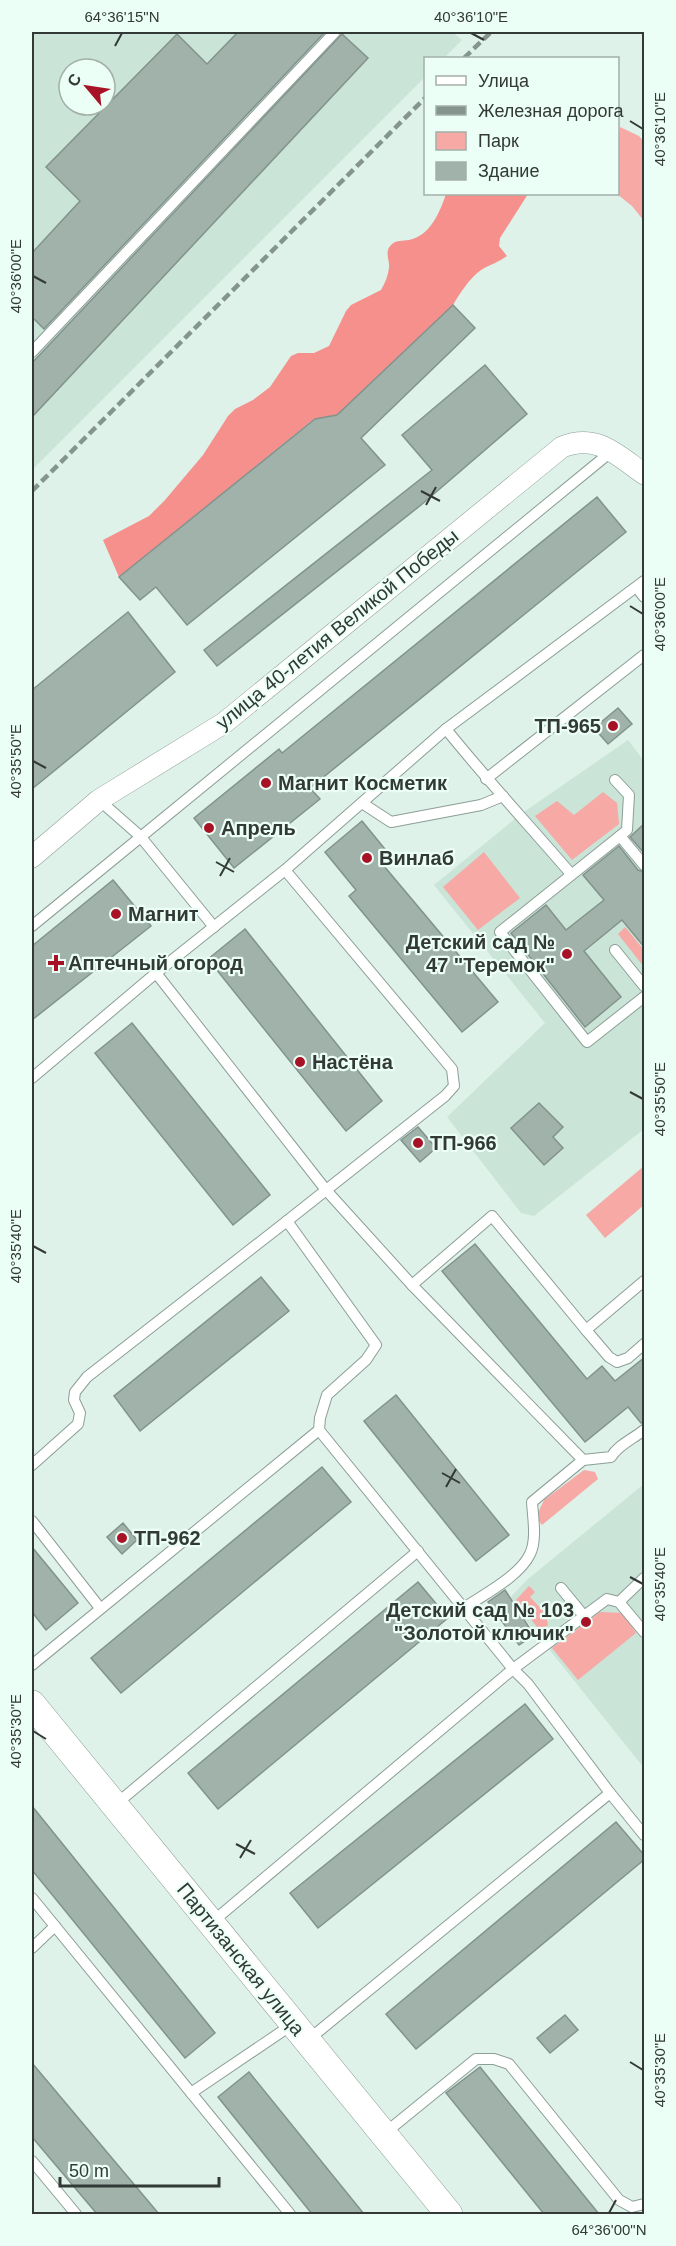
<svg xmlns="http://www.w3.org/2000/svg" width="676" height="2246" font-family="Arial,sans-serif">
	<rect width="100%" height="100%" fill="#def2e9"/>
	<g fill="#cae4d8" fill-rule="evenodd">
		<path d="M32 32H452L462 40 444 58H426L425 77 32 470ZM69 69H105V105H69Z"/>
		<path d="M628 740 644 761V1129L534 1216 521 1213 447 1117 545 1023 434 885 521 814Z"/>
		<path d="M644 1484V1768L509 1599 528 1579Z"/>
	</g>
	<g fill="#f6a9a5">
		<path d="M620 127 639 136 644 142V221L632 206 617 194 618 146Z"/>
		<path d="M603 792 617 803 619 824 572 860 535 816 557 801 574 815Z"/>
		<path d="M484 852 520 898 478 930 443 887Z"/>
		<path d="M625 927 644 950V967L618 934Z"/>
		<path d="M644 1166V1205L605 1238 586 1215Z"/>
		<path d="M584 1470 595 1472 598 1479 542 1525 536 1517 544 1500Z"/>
		<path d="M529 1586 535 1592 530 1597 546 1614 548 1625 541 1632 516 1600Z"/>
		<path d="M600 1612 623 1613 636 1633 578 1680 552 1648Z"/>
	</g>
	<path fill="#f5908d" d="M446 194H528L500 238 499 246 507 256C499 262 489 265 481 270 469 279 460 293 453 305L337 415 314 419 119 577 103 540 149 516 165 500 203 455 228 416 235 409 253 400 270 387 291 356 298 353H314L329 346 346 311 351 305 381 290C385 283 388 276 389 268 390 260 384 252 391 245 395 240 403 241 409 240 430 236 440 212 446 194Z"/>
	<g fill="#a0b2aa" stroke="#82938c" stroke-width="1.5">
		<path d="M238 32H325L44 329 32 317V253L80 201 46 167 177 34 207 64Z"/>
		<path d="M342 34 368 58 32 417V363Z"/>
		<path d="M453 305 475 328 361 438 385 465 187 625 156 587 140 600 119 577 315 419 337 415Z"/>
		<path d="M485 365 527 414 421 505 217 666 204 650 432 470 402 435Z"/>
		<path d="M597 497 626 532 310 788 320 799 234 868 194 818 279 749 282 753Z"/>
		<path d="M128 612 175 672 32 789V690Z"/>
		<path d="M618 708 632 724 608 744 594 728Z"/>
		<path d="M362 821 393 859 384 866 498 1002 462 1032 349 896 356 890 325 852Z"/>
		<path d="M645 823V854L630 837Z"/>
		<path d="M619 846 638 870 645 872V948L622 920 584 951 621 997 585 1027 511 933 546 905 566 930 604 900 583 875Z"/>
		<path d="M113 880 151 926 32 1020V946Z"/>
		<path d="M245 929 382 1101 346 1131 208 959Z"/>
		<path d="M132 1023 270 1195 233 1225 95 1053Z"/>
		<path d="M539 1103 563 1127 553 1137 563 1148 544 1165 511 1128Z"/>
		<path d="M418 1127 436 1148 420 1162 401 1140Z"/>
		<path d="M475 1244 587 1379 602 1366 615 1381 645 1357V1423H641L628 1407 585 1442 442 1271Z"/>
		<path d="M261 1277 289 1311 140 1431 114 1396Z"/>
		<path d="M396 1395 509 1535 476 1561 364 1421Z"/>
		<path d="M322 1467 351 1502 121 1693 91 1658Z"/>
		<path d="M123 1523 137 1540 122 1554 107 1537Z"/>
		<path d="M32 1547 78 1603 46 1630 32 1612Z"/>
		<path d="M418 1582 448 1618 218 1809 188 1773Z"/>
		<path d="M505 1590 534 1635 519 1645 488 1602Z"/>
		<path d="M525 1704 553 1739 318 1928 290 1893Z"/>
		<path d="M32 1806 215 2033 185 2058 32 1870Z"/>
		<path d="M616 1822 645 1856V1859L416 2049 386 2014Z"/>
		<path d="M565 2015 578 2030 550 2053 537 2038Z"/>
		<path d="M32 2063 159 2214H97L32 2137Z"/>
		<path d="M480 2067 556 2161 599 2214H544L446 2093Z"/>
		<path d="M249 2072 364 2214H312L218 2097Z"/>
	</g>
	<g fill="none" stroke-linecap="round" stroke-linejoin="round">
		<defs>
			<g id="service">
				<path d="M32 352 335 32"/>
				<path d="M637 588 644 597"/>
				<path d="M446 729C486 779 529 825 571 874"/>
				<path d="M486 779 644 655"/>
				<path d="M615 780 629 795 627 830 620 836"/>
				<path d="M99 800 140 836 214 927"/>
				<path d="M362 803 391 822 481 805 503 796"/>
				<path d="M644 865 620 836 500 932 587 1042 644 997"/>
				<path d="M32 926 612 451"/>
				<path d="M615 950 644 986"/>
				<path d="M156 973 326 1190 412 1285"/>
				<path d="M32 1078 156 973 285 870 446 729 644 581"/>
				<path d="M644 1281 586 1330 609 1357 617 1362 628 1358 644 1344"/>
				<path d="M583 1460 412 1285 492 1216 586 1330"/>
				<path d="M32 1465 78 1424 80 1413 74 1400 75 1392 87 1377 287 1221"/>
				<path d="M32 1521 100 1608"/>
				<path d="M561 1588 584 1616"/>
				<path d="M619 1602 644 1578"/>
				<path d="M464 1608C483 1595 520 1576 530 1554 537 1540 533 1518 532 1502L583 1460 611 1457C618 1445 633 1439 644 1430"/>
				<path d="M32 1665 319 1430 320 1418 327 1395 366 1360 376 1345 287 1221 445 1096 454 1086 452 1069 285 870"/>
				<path d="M610 1793 644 1835"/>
				<path d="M115 1805 418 1551"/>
				<path d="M32 1898 290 2214"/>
				<path d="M211 1923 513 1669 607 1599 619 1602 644 1632"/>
				<path d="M32 1948 55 1926"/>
				<path d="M308 2040 610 1793 528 1684 513 1669 319 1430"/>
				<path d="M191 2093 293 2024"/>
				<path d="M385 2133 476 2059H494L509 2064 619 2200 632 2207 644 2204"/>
				<path d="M32 2161 76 2214"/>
			</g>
			<path id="minor" d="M32 857 99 800 224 723 562 447C597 433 617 455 644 474"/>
			<path id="tertiary" d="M32 1704 449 2214"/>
		</defs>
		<use href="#service" stroke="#8c9e96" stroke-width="12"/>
		<use href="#minor" stroke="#8c9e96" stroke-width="22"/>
		<use href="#tertiary" stroke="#8c9e96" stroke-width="28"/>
		<use href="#service" stroke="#fff" stroke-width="10"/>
		<use href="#minor" stroke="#fff" stroke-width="21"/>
		<use href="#tertiary" stroke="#fff" stroke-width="27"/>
		<g stroke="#86948e" stroke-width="4.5" stroke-dasharray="9 4.5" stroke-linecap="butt">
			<path d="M464 58 491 32"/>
			<path d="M32 491 426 97"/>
		</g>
	</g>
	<path fill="none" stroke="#323936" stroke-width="2" d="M471 33 484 40M115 46 122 33M630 121 643 129M33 276 46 283M421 491 440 501M426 505 436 487M630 606 643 614M33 761 46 768M216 862 234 872M220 876 230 858M630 1092 643 1099M33 1246 46 1253M442 1473 460 1483M446 1487 456 1469M630 1577 643 1584M33 1731 46 1739M236 1844 255 1854M240 1858 251 1840M630 2062 643 2070M609 2213 616 2200"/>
	<g fill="#a81226" stroke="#ecfff6" stroke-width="2">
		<circle cx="613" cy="726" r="6"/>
		<circle cx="266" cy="783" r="6"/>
		<circle cx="209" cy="828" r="6"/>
		<circle cx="367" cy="858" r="6"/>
		<circle cx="116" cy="914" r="6"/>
		<circle cx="567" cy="954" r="6"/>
		<path d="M53 954h6v6h6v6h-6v6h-6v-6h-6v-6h6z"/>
		<circle cx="300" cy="1062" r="6"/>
		<circle cx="418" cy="1143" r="6"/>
		<circle cx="122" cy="1538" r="6"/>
		<circle cx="586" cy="1622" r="6"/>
	</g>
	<g text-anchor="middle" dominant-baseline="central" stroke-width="4.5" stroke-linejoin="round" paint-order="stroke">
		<g font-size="20" fill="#323936" stroke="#ecfff6">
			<text transform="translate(337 629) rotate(-39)">улица 40-летия Великой Победы</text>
			<text transform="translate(241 1959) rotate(51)">Партизанская улица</text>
		</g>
		<g font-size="20" font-weight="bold" fill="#323936" stroke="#ecfff6" text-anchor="start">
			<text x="601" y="726" text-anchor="end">ТП-965</text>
			<text x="278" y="783">Магнит Косметик</text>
			<text x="221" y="828">Апрель</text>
			<text x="379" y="858">Винлаб</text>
			<text x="128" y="914">Магнит</text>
			<text x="555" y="942" text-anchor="end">Детский сад №<tspan x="555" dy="23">47 "Теремок"</tspan></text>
			<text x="68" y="963">Аптечный огород</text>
			<text x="312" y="1062">Настёна</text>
			<text x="430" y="1143">ТП-966</text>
			<text x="134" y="1538">ТП-962</text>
			<text x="574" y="1610" text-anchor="end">Детский сад № 103<tspan x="574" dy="23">"Золотой ключик"</tspan></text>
		</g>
	</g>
	<rect width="676" height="2246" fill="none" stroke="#ecfff6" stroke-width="66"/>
	<rect x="424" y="57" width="195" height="138" fill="#ecfff6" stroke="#a2b0a9" stroke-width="1.5"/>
	<rect x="436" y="76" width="30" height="9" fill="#ffffff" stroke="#a2b0a9" stroke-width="1.5"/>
	<text x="478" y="87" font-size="18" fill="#323936">Улица</text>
	<rect x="436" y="106" width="30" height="9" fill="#86948e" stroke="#a2b0a9" stroke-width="1.5"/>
	<text x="478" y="117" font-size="18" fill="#323936">Железная дорога</text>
	<rect x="436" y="132" width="30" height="18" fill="#f6a9a5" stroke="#a2b0a9" stroke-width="1.5"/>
	<text x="478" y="147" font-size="18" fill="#323936">Парк</text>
	<rect x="436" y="162" width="30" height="18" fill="#a0b2aa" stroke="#a2b0a9" stroke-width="1.5"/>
	<text x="478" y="177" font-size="18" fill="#323936">Здание</text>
	<g transform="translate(87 87) rotate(299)"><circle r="28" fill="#ecfff6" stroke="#a2b0a9" stroke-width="1.5"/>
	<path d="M0-4.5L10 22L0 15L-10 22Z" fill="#a81226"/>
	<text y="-9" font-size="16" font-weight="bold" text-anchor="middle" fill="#323936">С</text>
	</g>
	<path d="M60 2177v9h159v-9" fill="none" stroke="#323936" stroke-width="3"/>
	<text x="69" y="2177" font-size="18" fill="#323936" stroke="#ecfff6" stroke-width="4.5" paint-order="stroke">50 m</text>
	<rect x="33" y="33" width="610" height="2180" fill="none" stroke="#323936" stroke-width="2"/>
	<g font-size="15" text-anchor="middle" fill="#323936">
		<text x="122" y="22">64°36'15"N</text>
		<text x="471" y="22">40°36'10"E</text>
		<text transform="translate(660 129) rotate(-90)" y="5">40°36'10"E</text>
		<text transform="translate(16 276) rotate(-90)" y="5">40°36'00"E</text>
		<text transform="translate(660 614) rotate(-90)" y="5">40°36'00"E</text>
		<text transform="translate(16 761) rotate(-90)" y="5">40°35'50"E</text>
		<text transform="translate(660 1099) rotate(-90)" y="5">40°35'50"E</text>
		<text transform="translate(16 1246) rotate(-90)" y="5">40°35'40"E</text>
		<text transform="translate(660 1584) rotate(-90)" y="5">40°35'40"E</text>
		<text transform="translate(16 1731) rotate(-90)" y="5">40°35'30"E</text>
		<text transform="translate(660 2070) rotate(-90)" y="5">40°35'30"E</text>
		<text x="609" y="2235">64°36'00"N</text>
	</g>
</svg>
